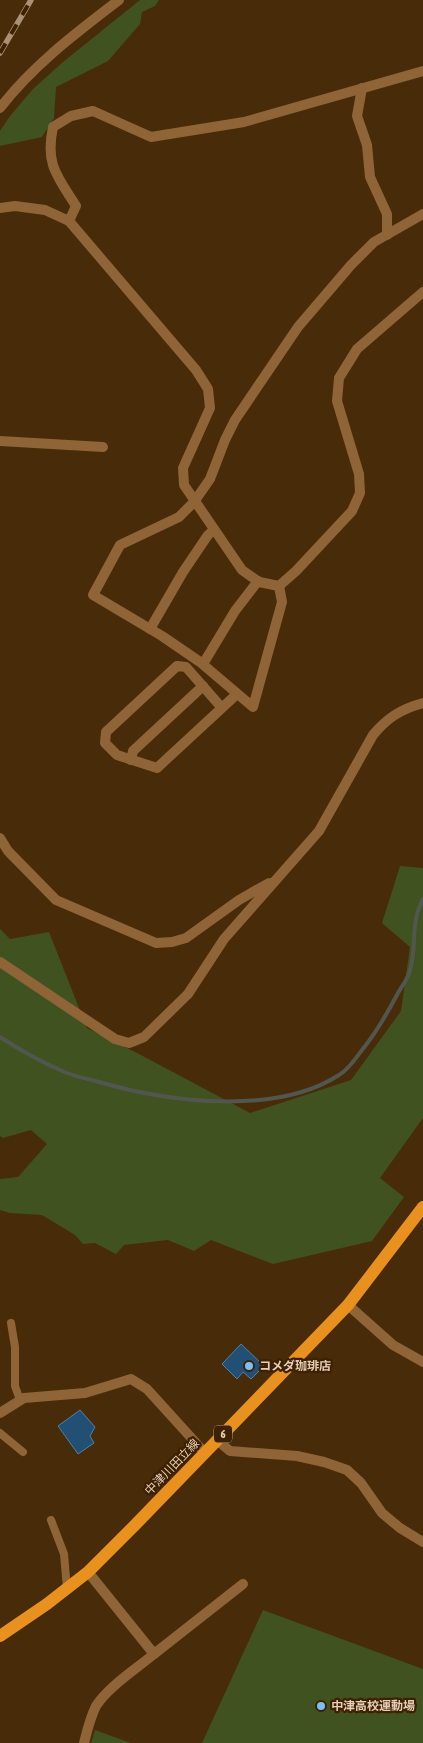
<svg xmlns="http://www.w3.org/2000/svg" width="423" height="1743" font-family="'Asap Condensed','Noto Sans JP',sans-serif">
	<rect width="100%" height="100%" fill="#482b08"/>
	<g fill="#405220">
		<path d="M140 0H159L155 6 142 12 140 24 108 61 56 87 54 118 42 137 0 146V131L10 116 33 89 63 62Z"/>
		<path d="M400 866 423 868V1118L380 1178 404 1197 372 1241 273 1264 211 1240 194 1251 168 1240 124 1245 116 1254 95 1243 83 1244 75 1235 42 1215 10 1213 0 1210V1179L18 1177 47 1144 31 1130 3 1138 0 1136V929L10 939 49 932 87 1028 139 1054 250 1113 351 1080 401 1011 410 947 382 923Z"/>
		<path d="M263 1610 423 1669V1743H202Z"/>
		<path d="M95 1730 131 1743H91Z"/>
	</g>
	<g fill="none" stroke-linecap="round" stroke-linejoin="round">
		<path stroke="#51574f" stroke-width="4" d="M0 1037C20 1050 45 1064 67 1073 77 1077 89 1079 99 1082 168 1102 276 1116 339 1075 348 1070 356 1058 362 1050 376 1033 388 1012 398 993 402 986 407 980 409 973 418 948 409 926 423 899"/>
	</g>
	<g fill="#225074" stroke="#5180a7">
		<path d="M241 1344 264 1366 251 1379 243 1372 237 1379 222 1364Z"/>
		<path d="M80 1410 95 1427 90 1436 94 1443 78 1454 58 1426Z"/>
	</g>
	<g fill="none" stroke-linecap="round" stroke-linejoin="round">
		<g stroke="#8f6437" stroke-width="8">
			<path d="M11 1323 15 1347V1386L20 1400"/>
			<path d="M0 1433 23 1452"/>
			<path d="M51 1520 64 1554 67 1589"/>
		</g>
		<g stroke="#8f6437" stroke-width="10">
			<path d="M362 88 357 116 367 145 370 177 387 214V235"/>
			<path d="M0 208 15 206 45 210 69 221 196 370 208 389 210 408 183 468 184 485 242 570 259 582 279 586 296 571 352 511 360 493 359 474 337 401 339 378 357 349 423 292"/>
			<path d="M69 221 76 206C57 176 45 164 53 127L71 116 93 111 151 137 244 122 423 71"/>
			<path d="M0 441 103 447"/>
			<path d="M279 586 282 602 253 707 200 662 162 636 93 595 120 545 179 517 194 502 210 479 225 440 235 420 298 327 351 265 374 242 423 214"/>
			<path d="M150 629 183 572 208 535 214 530"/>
			<path d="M203 664 235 611 258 581"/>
			<path d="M222 708 186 667 177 666 106 732 105 743 117 755 157 768 237 694"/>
			<path d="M131 760 133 751 203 686"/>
			<path d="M0 838 8 851 56 900 156 943 172 942 186 938 239 900 269 883"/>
			<path d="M0 962 115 1039 129 1043 144 1037 188 994 224 939 319 831 373 735C387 718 401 709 423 703"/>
			<path d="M348 1305 393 1345 423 1362"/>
			<path d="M0 1413 24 1398 85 1393 131 1379 147 1389 205 1453"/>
			<path d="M217 1440 230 1451 297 1456 324 1462 347 1470 361 1483 382 1513 400 1528 423 1542"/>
			<path d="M154 1654 243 1584"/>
			<path d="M84 1743C87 1731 90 1718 96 1706 108 1687 136 1669 154 1654L88 1572"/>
		</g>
		<path stroke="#8f6437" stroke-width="10" d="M0 108C33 65 76 33 119 0"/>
		<path stroke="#e9911e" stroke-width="12" d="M0 1636 47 1604 88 1572 135 1525 348 1305 423 1207"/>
		<defs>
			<path id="rail" d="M0 53 31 0"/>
		</defs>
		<use href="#rail" stroke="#aa9075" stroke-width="5.5"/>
		<use href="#rail" stroke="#3d2100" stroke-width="4" stroke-dasharray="11" stroke-linecap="butt"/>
	</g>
	<g fill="#7bbef8" stroke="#3d2100" stroke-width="2">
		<circle cx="249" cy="1366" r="5"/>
		<circle cx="321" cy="1706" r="5"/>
	</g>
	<g text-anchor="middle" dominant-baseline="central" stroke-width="4.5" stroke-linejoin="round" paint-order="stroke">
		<rect fill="#3d2100" stroke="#b39a81" stroke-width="1" x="214" y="1425.5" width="18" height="17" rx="4"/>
		<g font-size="11" font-weight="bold" fill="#e5ceb8">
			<text x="223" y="1434">6</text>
		</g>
		<g font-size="12" font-weight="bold" fill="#e5ceb8" stroke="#3d2100" text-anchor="start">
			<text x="259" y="1366">コメダ珈琲店</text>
			<text x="331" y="1706">中津高校運動場</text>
		</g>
		<g font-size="12" fill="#e5ceb8" stroke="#3d2100">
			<text transform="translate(172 1467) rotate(-46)">中津川田立線</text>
		</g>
	</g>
</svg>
